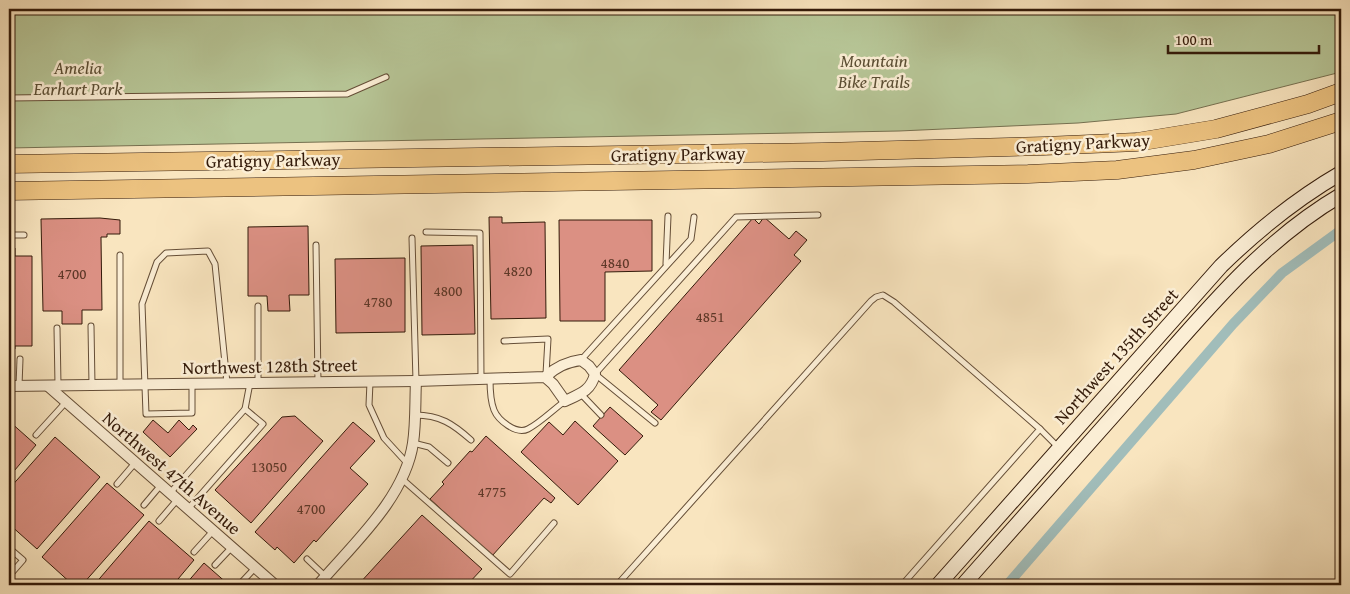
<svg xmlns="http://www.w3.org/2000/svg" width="1350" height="594" font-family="'Gentium Book Plus',serif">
	<rect width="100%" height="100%" fill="#f9e5bf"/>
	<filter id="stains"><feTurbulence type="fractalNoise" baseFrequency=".004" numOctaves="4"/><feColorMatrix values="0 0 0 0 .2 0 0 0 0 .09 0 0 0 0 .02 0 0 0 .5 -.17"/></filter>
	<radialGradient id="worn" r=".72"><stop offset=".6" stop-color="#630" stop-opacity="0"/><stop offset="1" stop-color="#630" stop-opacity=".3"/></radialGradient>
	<path fill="#b7c697" stroke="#767050" d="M9 9H1341V72L1176 114 1078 123 899 131 9 148Z"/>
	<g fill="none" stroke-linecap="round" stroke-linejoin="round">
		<path stroke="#a1bdba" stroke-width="10" d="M1007 585 1233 324 1282 273 1341 230"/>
	</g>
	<g fill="#db9083" stroke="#341b0a">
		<path d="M489 217H502V223L545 222 546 318 491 319Z"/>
		<path d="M764 217 789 239 796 231 807 240 794 255 801 261 661 420 651 412 658 405 619 370 753 218 759 224Z"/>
		<path d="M100 218 120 220V234H107V237H101L102 310H82V324H62V311H43L41 219Z"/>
		<path d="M559 220H652V271L605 272V321H560Z"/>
		<path d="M308 226 309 295H289L290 311H268L267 296H248V227Z"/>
		<path d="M473 245 475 334 422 335 421 246Z"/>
		<path d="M9 248H15V256H32V346H15V349H9Z"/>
		<path d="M405 258V332L336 333 335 259Z"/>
		<path d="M610 407 643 436 625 455 593 426Z"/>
		<path d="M295 416 323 441 251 523 215 490 282 417Z"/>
		<path d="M153 420 168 433 179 420 189 430 193 425 197 429 170 457 143 432Z"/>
		<path d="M9 421 36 445 9 477Z"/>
		<path d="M575 421 618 461 578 505 521 452 549 422 563 435Z"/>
		<path d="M353 422 375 441 350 468 368 484 316 542 314 540 294 563 277 547 275 550 255 532Z"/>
		<path d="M486 436 555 498 551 503 544 498 492 556 430 499 444 484 442 482 470 451 472 452Z"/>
		<path d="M55 437 100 477 37 549 9 524V489Z"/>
		<path d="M107 483 144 515 82 585H73L42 557Z"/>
		<path d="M422 515 482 569 467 585H358Z"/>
		<path d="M149 521 194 560 173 585H94Z"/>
		<path d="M204 563 229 585H185Z"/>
	</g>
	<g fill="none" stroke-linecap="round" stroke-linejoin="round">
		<defs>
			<g id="lane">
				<path d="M9 98 347 94 386 77"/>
				<path d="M426 232 480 233 481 378"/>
				<path d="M9 235H24"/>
				<path d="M412 238 416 381"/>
				<path d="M316 245 318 382"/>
				<path d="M666 264 668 216"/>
				<path d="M258 306V383"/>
				<path d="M91 326 92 385"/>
				<path d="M57 328 58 385"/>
				<path d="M504 341 548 339 546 374"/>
				<path d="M581 360 691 239 694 217"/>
				<path d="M490 379C490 389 490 400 494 410 498 420 516 435 528 429 540 423 554 409 565 401"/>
				<path d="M370 382 369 405 384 438 407 463"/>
				<path d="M120 384V255"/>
				<path d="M192 384V413L146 414 142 304 157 262 166 253 208 251 215 264 227 383"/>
				<path d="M19 386 20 359"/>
				<path d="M581 394 601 415"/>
				<path d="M245 409 250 383"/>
				<path d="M415 415C440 415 453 424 471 440"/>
				<path d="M655 423 595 374 736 217 818 215"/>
				<path d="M1040 429 1059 448"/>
				<path d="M36 435 66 402"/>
				<path d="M413 443 429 447 448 463"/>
				<path d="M402 479 510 574 554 523"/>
				<path d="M117 484 135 463"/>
				<path d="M170 493 245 409 263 424 188 509"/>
				<path d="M144 505 161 485"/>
				<path d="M159 521 177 500"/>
				<path d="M9 548 23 560 9 576"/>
				<path d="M194 552 213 531"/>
				<path d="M307 559 325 576"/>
				<path d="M215 565 232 547"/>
				<path d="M239 585 255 568"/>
				<path d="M617 585 871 301 876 297 883 295 894 302 1040 429 902 585"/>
				<path d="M1340 585 1341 584"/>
			</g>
			<g id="street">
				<path d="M9 386 416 381 545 377C556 367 566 362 581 360L589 366 595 374C591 391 580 394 565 401L553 384 545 377"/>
				<path d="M48 386 275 585"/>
				<path d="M318 585C353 544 405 498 413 443 416 423 415 401 416 381"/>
			</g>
			<g id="secondary">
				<path d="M938 585 1221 266C1259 229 1296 199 1341 173"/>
				<path d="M963 585C1024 517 1084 449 1144 381 1205 312 1261 242 1341 195"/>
			</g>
			<g id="highway">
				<path d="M9 164 823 152 1044 146 1137 142 1216 129 1308 104 1341 92"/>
				<path d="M9 191 1028 174 1117 170 1194 160 1269 144 1341 121"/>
			</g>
		</defs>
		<use href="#lane" stroke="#654e37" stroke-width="7"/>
		<use href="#street" stroke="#654e37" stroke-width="12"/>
		<use href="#secondary" stroke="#341b0a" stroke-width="16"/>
		<use href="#highway" stroke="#341b0a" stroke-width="19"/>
		<use href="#lane" stroke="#fbeed5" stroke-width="5"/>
		<use href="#street" stroke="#fbeed5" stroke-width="10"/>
		<use href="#secondary" stroke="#fbeed5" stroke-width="14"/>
		<use href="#highway" stroke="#ecc280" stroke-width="18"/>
	</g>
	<g text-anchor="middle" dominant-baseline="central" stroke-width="5" stroke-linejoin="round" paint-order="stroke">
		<g font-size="15" fill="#5e3828">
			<text x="615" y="262">4840</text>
			<text x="518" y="270">4820</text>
			<text x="72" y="273">4700</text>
			<text x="448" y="290">4800</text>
			<text x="378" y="301">4780</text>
			<text x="710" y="316">4851</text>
			<text x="269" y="466">13050</text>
			<text x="492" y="491">4775</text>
			<text x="311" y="508">4700</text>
		</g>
		<g font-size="18" font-style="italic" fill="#5b4e34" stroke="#fbeed5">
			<text x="874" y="60">Mountain<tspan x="874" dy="21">Bike Trails</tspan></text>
			<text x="78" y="67">Amelia<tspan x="78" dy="21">Earhart Park</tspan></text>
		</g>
		<g font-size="18" fill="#341b0a" stroke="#fbeed5">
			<text transform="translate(1083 143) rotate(-3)">Gratigny Parkway</text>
			<text transform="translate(678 154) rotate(-1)">Gratigny Parkway</text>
			<text transform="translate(273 160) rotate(-1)">Gratigny Parkway</text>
			<text transform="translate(1116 356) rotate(-48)">Northwest 135th Street</text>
			<text transform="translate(270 366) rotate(-1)">Northwest 128th Street</text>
			<text transform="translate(172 473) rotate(41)">Northwest 47th Avenue</text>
		</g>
	</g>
	<rect width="1350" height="594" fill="none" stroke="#f9e5bf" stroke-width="30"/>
	<rect x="10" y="10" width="1330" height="574" fill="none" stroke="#341b0a" stroke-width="2.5"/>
	<rect x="15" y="15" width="1320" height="564" fill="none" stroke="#341b0a"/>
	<path d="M1168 45v8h151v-8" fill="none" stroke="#341b0a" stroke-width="2.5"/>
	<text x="1175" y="45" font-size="15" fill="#341b0a" stroke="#fbeed5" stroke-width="4" paint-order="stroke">100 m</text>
	<rect width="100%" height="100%" filter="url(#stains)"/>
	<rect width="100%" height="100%" fill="url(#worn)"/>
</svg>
